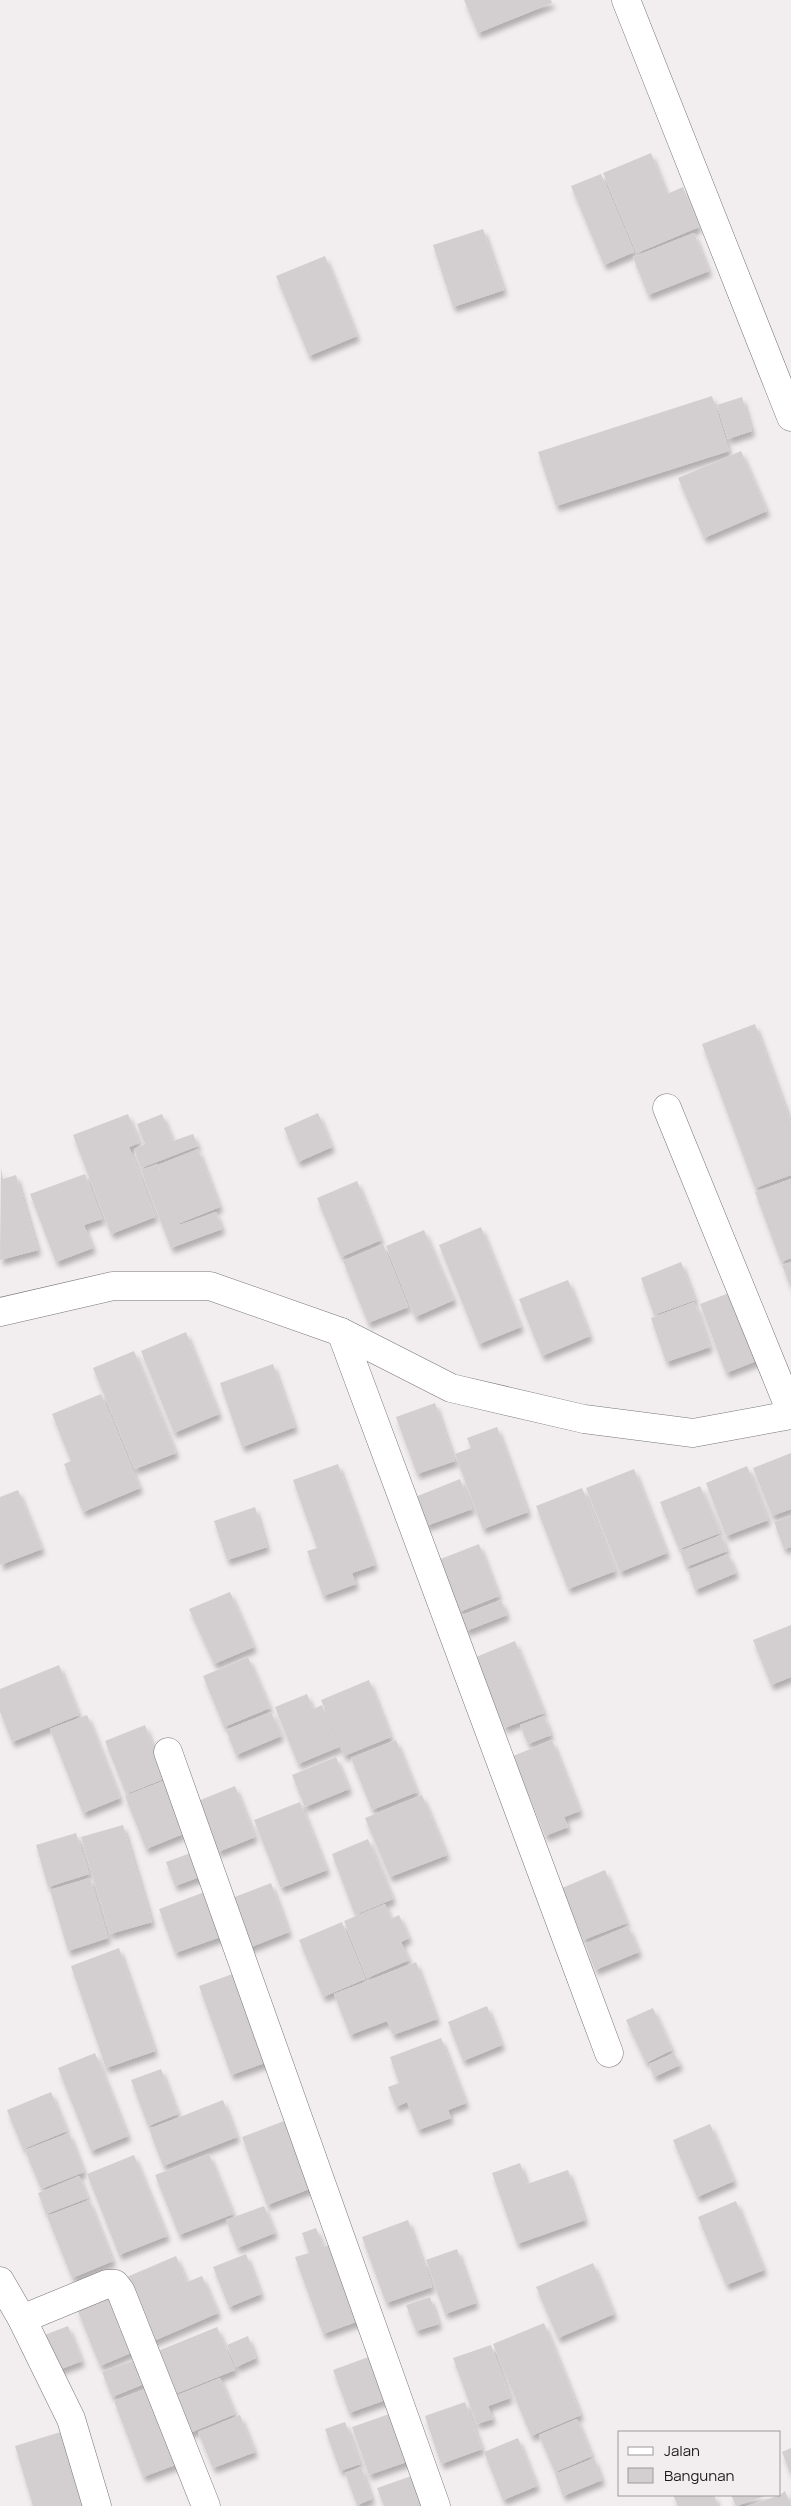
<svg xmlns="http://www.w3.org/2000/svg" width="791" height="2506" font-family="Manrope,sans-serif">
	<defs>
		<filter id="shadow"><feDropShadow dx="3" dy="5.5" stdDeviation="2.5" flood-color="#0004"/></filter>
	</defs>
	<rect width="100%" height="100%" fill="#f2eeef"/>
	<g fill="#d3cfd0" filter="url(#shadow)">
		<path d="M464 0H551L552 3 478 33Z"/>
		<path d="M651 153 667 194 683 187 699 227 637 253 603 173Z"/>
		<path d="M601 174 634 252 604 265 571 186Z"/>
		<path d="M483 229 504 290 453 307 433 245Z"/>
		<path d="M694 233 709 271 648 295 633 257Z"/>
		<path d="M325 256 357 336 309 356 276 276Z"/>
		<path d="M712 396 729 451 556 506 538 452Z"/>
		<path d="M742 397 752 431 728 439 717 405Z"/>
		<path d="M741 451 767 511 704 538 678 478Z"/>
		<path d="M755 1024 791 1123V1175L755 1188 702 1044Z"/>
		<path d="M318 1113 332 1147 298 1162 284 1128Z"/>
		<path d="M128 1114 139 1143 129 1147 155 1217 111 1234 73 1135Z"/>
		<path d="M162 1114 173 1141 193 1134 198 1146 141 1168 134 1149 145 1144 137 1124Z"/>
		<path d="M198 1149 220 1207 180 1223 158 1165Z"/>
		<path d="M157 1164 180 1225 216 1212 222 1229 171 1248 141 1170Z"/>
		<path d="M1 1168 3 1179 16 1175 38 1250 0 1260Z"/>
		<path d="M85 1174 102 1219 84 1225 93 1248 56 1262 30 1194Z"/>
		<path d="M791 1179V1258L781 1262 755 1192Z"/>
		<path d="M357 1181 381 1240 341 1257 317 1198Z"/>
		<path d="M481 1227 521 1327 479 1344 439 1245Z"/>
		<path d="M424 1230 454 1300 415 1317 386 1246Z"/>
		<path d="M383 1244 408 1307 368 1323 343 1261Z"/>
		<path d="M681 1262 695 1300 654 1315 641 1278Z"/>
		<path d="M791 1262V1288L782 1265Z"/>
		<path d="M568 1280 590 1336 542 1356 519 1299Z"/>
		<path d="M737 1290 764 1358 726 1373 700 1304Z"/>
		<path d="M694 1302 710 1347 666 1362 651 1318Z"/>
		<path d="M186 1332 219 1414 174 1433 141 1351Z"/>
		<path d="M134 1351 176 1453 135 1469 93 1368Z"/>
		<path d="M273 1364 295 1427 242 1447 220 1383Z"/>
		<path d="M101 1394 140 1488 83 1512 64 1464 71 1461 52 1414Z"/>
		<path d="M435 1403 455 1461 417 1474 396 1417Z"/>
		<path d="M497 1427 528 1512 483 1529 455 1454 471 1448 467 1438Z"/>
		<path d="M791 1453V1509L772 1516 753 1468Z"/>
		<path d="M338 1464 375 1565 352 1573 356 1584 323 1596 307 1551 317 1548 293 1480Z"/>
		<path d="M747 1466 768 1520 726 1536 706 1483Z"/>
		<path d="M634 1469 667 1553 620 1572 586 1488Z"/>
		<path d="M460 1479 472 1509 426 1526 415 1497Z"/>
		<path d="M700 1486 720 1533 679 1549 660 1502Z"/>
		<path d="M582 1488 615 1571 568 1589 536 1506Z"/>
		<path d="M18 1490 42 1549 0 1565V1497Z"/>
		<path d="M255 1507 267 1547 227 1560 214 1521Z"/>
		<path d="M791 1516V1547L784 1549 774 1522Z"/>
		<path d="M721 1535 727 1551 686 1567 680 1551Z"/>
		<path d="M479 1544 499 1596 459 1612 438 1560Z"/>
		<path d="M728 1554 736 1573 695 1590 688 1570Z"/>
		<path d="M230 1592 254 1647 214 1664 189 1609Z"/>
		<path d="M501 1600 507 1615 466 1631 460 1616Z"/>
		<path d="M791 1625V1677L771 1685 753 1640Z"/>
		<path d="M515 1641 544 1713 504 1728 476 1657Z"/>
		<path d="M248 1657 270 1708 224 1727 203 1676Z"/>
		<path d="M59 1665 79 1715 12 1742 0 1712V1689Z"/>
		<path d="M369 1680 391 1737 344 1756 321 1700Z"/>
		<path d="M307 1694 313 1709 322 1705 339 1747 298 1764 275 1707Z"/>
		<path d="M271 1712 281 1736 236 1755 226 1730Z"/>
		<path d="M87 1715 120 1798 83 1813 50 1729Z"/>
		<path d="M544 1716 551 1735 528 1744 520 1725Z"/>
		<path d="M145 1725 166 1778 126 1794 105 1741Z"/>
		<path d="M396 1740 417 1792 372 1810 351 1758Z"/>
		<path d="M552 1740 580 1811 564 1817 568 1827 545 1836 513 1756Z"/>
		<path d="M336 1757 349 1789 305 1807 292 1775Z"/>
		<path d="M163 1781 183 1834 146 1849 125 1796Z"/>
		<path d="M235 1786 255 1837 218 1852 198 1801Z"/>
		<path d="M422 1795 447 1855 390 1877 365 1818Z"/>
		<path d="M300 1802 327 1870 281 1888 254 1820Z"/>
		<path d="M123 1825 152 1922 110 1934 81 1837Z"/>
		<path d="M76 1833 89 1874 48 1887 36 1845Z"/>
		<path d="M368 1839 393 1899 355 1915 332 1854Z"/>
		<path d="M196 1851 205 1875 175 1886 166 1862Z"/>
		<path d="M605 1870 627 1923 583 1940 562 1888Z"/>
		<path d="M90 1878 108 1938 68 1951 50 1890Z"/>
		<path d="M271 1883 289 1932 246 1949 227 1900Z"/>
		<path d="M210 1890 226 1935 175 1953 159 1909Z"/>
		<path d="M385 1904 391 1919 399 1915 409 1938 401 1942 409 1960 367 1978 344 1921Z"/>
		<path d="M342 1922 365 1979 323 1997 299 1940Z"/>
		<path d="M628 1926 639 1952 595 1970 585 1944Z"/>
		<path d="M119 1948 155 2051 106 2068 71 1966Z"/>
		<path d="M416 1962 437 2019 393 2035 387 2021 350 2035 334 1994Z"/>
		<path d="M241 1971 273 2060 231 2075 199 1986Z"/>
		<path d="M487 2006 502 2045 463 2061 448 2022Z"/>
		<path d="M653 2008 672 2050 646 2063 626 2020Z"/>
		<path d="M441 2038 466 2103 448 2110 451 2118 418 2130 407 2102 396 2107 388 2087 399 2083 390 2057Z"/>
		<path d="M95 2053 128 2136 91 2151 58 2068Z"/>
		<path d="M674 2053 680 2065 654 2077 649 2064Z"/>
		<path d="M161 2069 178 2114 148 2126 131 2080Z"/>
		<path d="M51 2092 67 2131 23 2149 7 2110Z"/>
		<path d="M223 2100 237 2137 163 2166 149 2129Z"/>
		<path d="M292 2118 317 2186 267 2205 242 2137Z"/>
		<path d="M710 2124 734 2181 697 2197 673 2140Z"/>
		<path d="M69 2133 84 2172 41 2189 25 2150Z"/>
		<path d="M209 2154 233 2214 179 2235 155 2175Z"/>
		<path d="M134 2155 167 2236 119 2255 87 2174Z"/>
		<path d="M520 2163 527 2184 568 2170 585 2220 517 2244 492 2173Z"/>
		<path d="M79 2176 88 2198 46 2214 38 2193Z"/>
		<path d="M89 2200 113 2261 72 2278 47 2216Z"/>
		<path d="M736 2201 764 2270 726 2285 698 2217Z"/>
		<path d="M264 2206 275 2233 237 2248 226 2220Z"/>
		<path d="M408 2220 432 2287 386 2303 362 2237Z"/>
		<path d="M316 2228 324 2247 336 2242 364 2319 323 2334 295 2257 309 2253 302 2233Z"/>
		<path d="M457 2249 476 2303 445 2314 426 2260Z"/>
		<path d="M246 2254 261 2294 229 2307 213 2267Z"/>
		<path d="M176 2256 187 2282 202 2276 218 2313 149 2343 122 2279Z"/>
		<path d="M593 2263 614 2314 558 2338 536 2287Z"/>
		<path d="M117 2292 140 2349 100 2366 77 2309Z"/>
		<path d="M430 2297 439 2324 416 2331 406 2305Z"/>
		<path d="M544 2323 581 2415 531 2436 493 2344Z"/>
		<path d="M68 2326 82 2361 56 2371 42 2336Z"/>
		<path d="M217 2327 235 2370 170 2396 153 2353Z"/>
		<path d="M248 2336 256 2358 236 2367 227 2345Z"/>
		<path d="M491 2345 510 2398 488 2406 493 2419 477 2424 453 2358Z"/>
		<path d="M371 2356 388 2399 349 2413 333 2370Z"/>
		<path d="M143 2357 151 2381 112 2397 102 2372Z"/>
		<path d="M220 2378 235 2414 185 2435 170 2398Z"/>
		<path d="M154 2386 183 2462 143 2477 114 2401Z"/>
		<path d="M465 2402 482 2449 441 2464 425 2416Z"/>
		<path d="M398 2411 415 2459 369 2475 352 2427Z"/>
		<path d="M240 2415 255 2452 213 2468 198 2432Z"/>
		<path d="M577 2419 592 2456 555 2472 539 2435Z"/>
		<path d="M345 2422 360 2464 340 2471 325 2429Z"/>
		<path d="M67 2430 91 2506H33L15 2446Z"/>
		<path d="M518 2438 537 2486 503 2500 484 2452Z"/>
		<path d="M791 2448V2475L782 2452Z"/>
		<path d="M594 2458 602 2480 563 2496 555 2474Z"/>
		<path d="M361 2467 372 2499 357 2505 345 2473Z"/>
		<path d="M417 2474 428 2506H384L377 2488Z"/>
		<path d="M785 2491 791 2506H747L780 2495Z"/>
		<path d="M673 2495H714L718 2506H678Z"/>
		<path d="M731 2495H768L736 2506Z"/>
	</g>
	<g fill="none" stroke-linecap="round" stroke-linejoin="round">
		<defs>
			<g id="minor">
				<path d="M626 0 791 417"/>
				<path d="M667 1108 791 1412"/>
				<path d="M0 1312 113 1286H210L341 1332 451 1388 584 1419 693 1433 791 1415"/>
				<path d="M341 1332 609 2053"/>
				<path d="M168 1752 436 2506"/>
				<path d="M0 2281 22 2319 71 2419 97 2506"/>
				<path d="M22 2319 107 2284H115L121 2292 206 2506"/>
			</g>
		</defs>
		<use href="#minor" stroke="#797576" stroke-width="29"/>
		<use href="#minor" stroke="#fff" stroke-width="28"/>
	</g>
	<rect x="618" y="2431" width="162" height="65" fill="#f2eeef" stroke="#9c9a9a"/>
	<rect x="628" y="2447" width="25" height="8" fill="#ffffff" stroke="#9c9a9a"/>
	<text x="664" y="2456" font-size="15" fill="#1c1b1b">Jalan</text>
	<rect x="628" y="2468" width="25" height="15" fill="#d3cfd0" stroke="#9c9a9a"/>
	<text x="664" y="2481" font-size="15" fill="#1c1b1b">Bangunan</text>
</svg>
